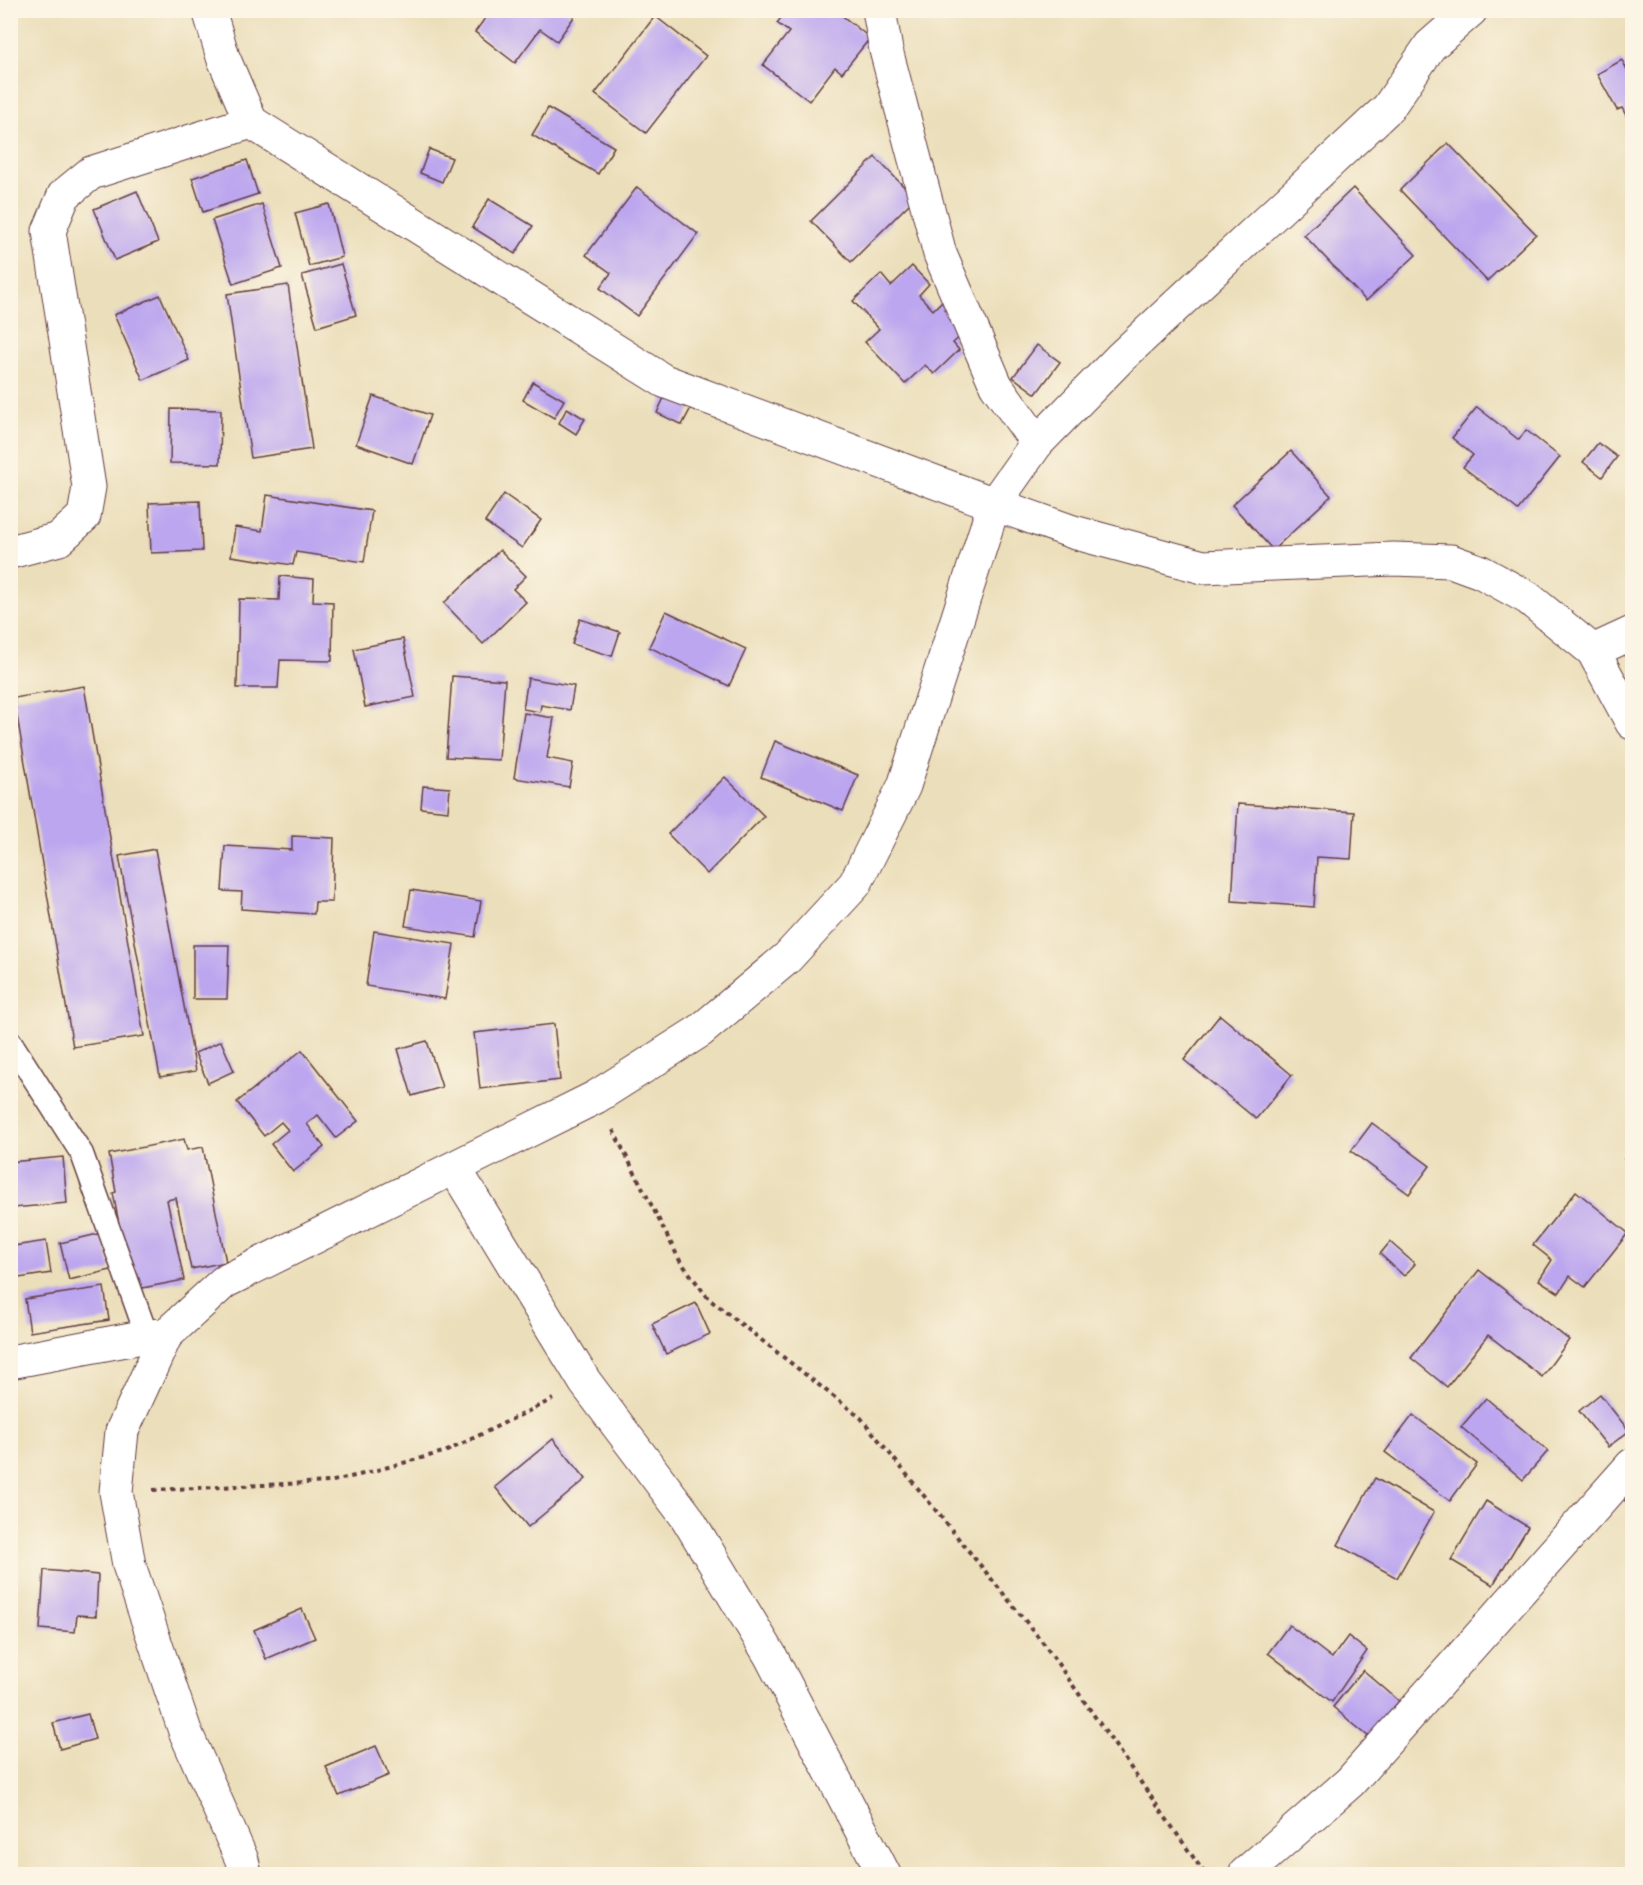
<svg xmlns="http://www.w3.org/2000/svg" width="1643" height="1885" font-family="Delius,sans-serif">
	<rect width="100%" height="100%" fill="#fcf5e5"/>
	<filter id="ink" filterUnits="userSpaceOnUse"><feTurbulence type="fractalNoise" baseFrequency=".0167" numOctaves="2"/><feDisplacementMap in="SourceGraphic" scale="12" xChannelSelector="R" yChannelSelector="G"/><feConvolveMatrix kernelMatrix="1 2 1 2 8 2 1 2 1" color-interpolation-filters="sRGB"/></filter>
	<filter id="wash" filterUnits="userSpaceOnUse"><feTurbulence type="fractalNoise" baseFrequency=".008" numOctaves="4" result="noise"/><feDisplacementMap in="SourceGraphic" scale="24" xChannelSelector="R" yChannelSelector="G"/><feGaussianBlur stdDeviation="1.35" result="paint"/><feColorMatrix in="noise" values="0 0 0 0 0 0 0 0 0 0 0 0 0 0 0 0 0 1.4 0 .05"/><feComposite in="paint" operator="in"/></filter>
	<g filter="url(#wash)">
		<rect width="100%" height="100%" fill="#ebdeba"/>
		<g id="blocks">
			<g fill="#bca6ef">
				<path d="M491 10H566L574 17 557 41 540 29 515 63 475 32Z"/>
				<path d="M787 10H835L870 38 842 73 835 67 809 101 763 65 789 32 777 23Z"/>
				<path d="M655 16 706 56 646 133 595 94Z"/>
				<path d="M1622 60 1632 79V126L1622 108 1617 110 1597 74Z"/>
				<path d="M548 108 614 147 598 174 532 135Z"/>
				<path d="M1448 143 1536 234 1487 281 1400 190Z"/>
				<path d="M429 149 452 158 442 182 420 173Z"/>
				<path d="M875 157 915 198 851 262 811 221Z"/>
				<path d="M247 160 258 194 203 212 192 178Z"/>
				<path d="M637 187 698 234 637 316 600 288 611 273 586 255Z"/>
				<path d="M1353 188 1416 255 1366 301 1304 235Z"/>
				<path d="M137 191 158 242 115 260 94 209Z"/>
				<path d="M489 199 533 226 515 254 472 227Z"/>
				<path d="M262 204 282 268 233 284 212 220Z"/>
				<path d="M329 204 342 257 309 266 295 213Z"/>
				<path d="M341 264 356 315 317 327 302 275Z"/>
				<path d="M912 266 929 284 919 295 933 310 941 302 967 330 953 343 959 350 934 374 925 365 905 384 865 342 879 329 853 301 881 274 891 286Z"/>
				<path d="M288 285 312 449 251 458 227 294Z"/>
				<path d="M160 295 189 360 143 380 114 315Z"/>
				<path d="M1037 345 1060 362 1036 394 1013 377Z"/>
				<path d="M533 382 564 400 554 418 523 400Z"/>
				<path d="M668 389 694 402 682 425 657 413Z"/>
				<path d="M373 396 430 415 413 464 356 444Z"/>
				<path d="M1477 407 1519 440 1526 430 1560 457 1518 510 1463 467 1473 455 1452 438Z"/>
				<path d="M567 408 585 419 576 434 559 423Z"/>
				<path d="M171 409 221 410 220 464 170 463Z"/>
				<path d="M1598 443 1617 457 1602 477 1583 462Z"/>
				<path d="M1291 451 1331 496 1273 550 1232 505Z"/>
				<path d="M504 494 541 520 522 548 485 522Z"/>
				<path d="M267 495 372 511 364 562 296 552 293 565 231 556 235 527 262 531Z"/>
				<path d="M200 501 202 551 151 553 149 503Z"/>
				<path d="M500 550 526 576 513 589 526 602 483 644 444 603Z"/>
				<path d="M280 576 314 579 313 601 333 602 332 661 280 660 278 688H237L239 599 279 600Z"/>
				<path d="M666 611 746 649 729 686 649 647Z"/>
				<path d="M580 619 620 632 612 656 572 644Z"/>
				<path d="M403 639 415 697 365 707 354 649Z"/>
				<path d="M452 676 505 680 499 760 446 757Z"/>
				<path d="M528 678 574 686 570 710 541 705 540 712 523 709Z"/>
				<path d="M84 686 144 1036 73 1047 14 698Z"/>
				<path d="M524 713 554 718 547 758 573 763 569 787 514 778Z"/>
				<path d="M775 741 858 775 843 811 761 777Z"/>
				<path d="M725 777 764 816 707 874 668 834Z"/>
				<path d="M423 786 450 788 448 811 421 808Z"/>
				<path d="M1238 804 1354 812 1351 859 1317 857 1314 907 1232 901Z"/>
				<path d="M292 836 334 838 332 902H315L314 914 241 909 242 892 222 891 225 846 292 850Z"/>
				<path d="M155 849 196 1071 160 1077 119 856Z"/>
				<path d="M411 890 481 901 475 937 405 926Z"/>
				<path d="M374 931 454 944 445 999 366 986Z"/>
				<path d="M193 945H229L227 999H193Z"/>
				<path d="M1220 1015 1292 1075 1256 1119 1184 1060Z"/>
				<path d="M554 1024 560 1080 480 1089 474 1033Z"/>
				<path d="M221 1041 234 1071 208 1083 195 1053Z"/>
				<path d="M427 1041 442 1087 412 1096 398 1049Z"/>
				<path d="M302 1050 358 1121 336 1138 318 1115 307 1124 324 1147 293 1172 271 1144 288 1130 281 1122 264 1136 237 1102Z"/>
				<path d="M1372 1123 1430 1166 1409 1194 1351 1151Z"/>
				<path d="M184 1139 187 1150 203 1147 226 1262 191 1269 176 1198 167 1200 184 1280 132 1290 113 1193 116 1192 109 1154Z"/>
				<path d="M1632 1156V1178L1624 1159Z"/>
				<path d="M63 1157 67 1203 13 1208 10 1162Z"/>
				<path d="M1576 1191 1628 1233 1585 1287 1570 1276 1559 1293 1539 1280 1552 1260 1533 1245Z"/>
				<path d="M102 1233 111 1270 69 1280 60 1243Z"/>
				<path d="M46 1241 51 1273 19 1278 14 1246Z"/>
				<path d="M1390 1242 1415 1264 1404 1276 1380 1254Z"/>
				<path d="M1479 1270 1569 1340 1542 1377 1488 1335 1447 1387 1411 1358Z"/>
				<path d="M104 1287 109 1320 30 1332 25 1299Z"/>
				<path d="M696 1303 710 1334 666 1354 652 1324Z"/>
				<path d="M1600 1394 1629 1431 1608 1447 1579 1411Z"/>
				<path d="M1486 1398 1548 1451 1523 1480 1461 1427Z"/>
				<path d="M1413 1415 1477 1464 1450 1501 1385 1452Z"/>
				<path d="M553 1439 586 1479 528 1527 495 1487Z"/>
				<path d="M1375 1478 1434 1512 1397 1578 1338 1545Z"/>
				<path d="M1632 1485V1507L1622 1498Z"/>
				<path d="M1486 1501 1528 1527 1493 1585 1451 1560Z"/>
				<path d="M44 1570 98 1575 96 1616 77 1615 75 1632 40 1629Z"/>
				<path d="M302 1609 315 1638 266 1659 254 1630Z"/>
				<path d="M1289 1625 1332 1658 1348 1636 1367 1651 1332 1702 1268 1653Z"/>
				<path d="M1363 1670 1399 1701 1369 1737 1333 1707Z"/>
				<path d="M88 1714 95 1739 60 1749 53 1723Z"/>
				<path d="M376 1746 389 1775 339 1796 326 1767Z"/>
			</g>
		</g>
	</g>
	<g filter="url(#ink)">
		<use href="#blocks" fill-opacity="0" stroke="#623c40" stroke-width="1.5"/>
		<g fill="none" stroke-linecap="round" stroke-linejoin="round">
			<defs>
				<path id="lane" d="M10 1041 82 1154 147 1336"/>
				<g id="street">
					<path d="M209 10 223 57 251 122 664 381 994 504 1073 532 1203 567 1393 559 1451 561 1481 572 1528 598 1593 651 1632 723"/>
					<path d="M879 10 886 50 940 254 996 385 1037 443"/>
					<path d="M10 552 59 539 84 516 89 487 49 231 64 195 91 173 251 122"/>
					<path d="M1593 651 1632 633"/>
					<path d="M455 1169 585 1382 686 1516 770 1655 884 1874"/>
					<path d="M166 1335 122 1431 116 1492 129 1565 185 1731 242 1860 245 1874"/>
					<path d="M10 1362 147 1336 166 1335 224 1282 596 1097 700 1031 787 958 855 884 904 786 994 504 1037 443 1121 357 1388 108 1430 46 1471 10"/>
					<path d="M1245 1874 1350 1782 1632 1465"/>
				</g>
			</defs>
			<use href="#lane" stroke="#623c40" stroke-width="25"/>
			<use href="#street" stroke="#623c40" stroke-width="35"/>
			<g stroke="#623c40" stroke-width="4" stroke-dasharray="4.5 4.5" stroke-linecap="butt">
				<path d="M613 1130 680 1261 709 1299 861 1418 1044 1644 1205 1874"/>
				<path d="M153 1490 329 1482 359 1475 447 1451 553 1399"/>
			</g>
			<use href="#lane" stroke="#fff" stroke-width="22"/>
			<use href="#street" stroke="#fff" stroke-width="33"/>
		</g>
	</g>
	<rect width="1643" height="1885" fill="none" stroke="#fcf5e5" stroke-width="36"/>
</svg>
